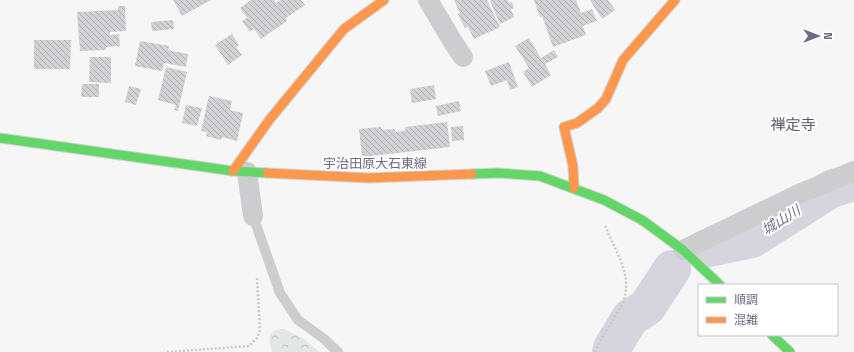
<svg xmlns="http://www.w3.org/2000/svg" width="854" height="352" font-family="'Space Grotesk','Noto Sans JP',sans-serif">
	<defs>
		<pattern id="forest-crowns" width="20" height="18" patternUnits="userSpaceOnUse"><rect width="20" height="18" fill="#e3e8e6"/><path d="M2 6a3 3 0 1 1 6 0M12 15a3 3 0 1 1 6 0" fill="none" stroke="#bcc0c0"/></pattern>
		<pattern id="building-back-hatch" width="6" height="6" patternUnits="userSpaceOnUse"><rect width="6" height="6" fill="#d2d2d4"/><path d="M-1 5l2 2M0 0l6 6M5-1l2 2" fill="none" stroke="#afaeb2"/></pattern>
	</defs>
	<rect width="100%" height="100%" fill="#f6f6f6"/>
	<path fill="url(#forest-crowns)" d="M284 329 304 339 320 352H272C268 338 267 330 284 329Z"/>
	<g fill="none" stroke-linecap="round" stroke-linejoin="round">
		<g stroke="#d6d4dd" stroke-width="38">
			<path d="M705 249 752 239 831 189 854 182"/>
			<path d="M611 352 612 348 630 318 647 307 672 269"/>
		</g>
	</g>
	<g fill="url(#building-back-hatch)">
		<path d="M173 0H211L182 16Z"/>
		<path d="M251 0H274L276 3 280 0H301L305 5 286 18 287 21 261 39 254 29 250 32 242 21 247 18 240 8Z"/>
		<path d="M454 0H487L500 27 474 39 468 27 465 28 458 14 460 13Z"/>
		<path d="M492 0H508L509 3 512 2 514 8 511 9 514 17 500 24 490 1Z"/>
		<path d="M534 0H576L581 13 592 9 597 21 583 26 586 35 553 47 542 16 540 17Z"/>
		<path d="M590 0H608L615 10 602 19Z"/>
		<path d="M118 6H125L126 31 110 32V35L119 34 120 46 106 47V50L80 51 77 12 118 10Z"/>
		<path d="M173 20 174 29 152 31 151 22Z"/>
		<path d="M232 34 239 45 236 47 242 55 228 65 215 45Z"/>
		<path d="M529 38 541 58 554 50 558 57 545 64 551 75 532 87 523 72 529 68 515 46Z"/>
		<path d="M34 40H71L70 69H34Z"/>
		<path d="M140 41 169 46 168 50 188 54 186 67 164 63 162 71 135 66Z"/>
		<path d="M90 57H111V83L89 82Z"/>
		<path d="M509 62 518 87 510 90 507 80 491 86 485 71Z"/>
		<path d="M166 67 187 72 178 111 174 110 176 105 158 100Z"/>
		<path d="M82 84H99V97H81Z"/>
		<path d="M434 85 436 99 412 103 410 89Z"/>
		<path d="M129 86 141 89 136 105 125 102Z"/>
		<path d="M209 96 232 101 230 110 243 113 237 141 222 137 221 140 206 136 207 132 201 131Z"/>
		<path d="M459 101 461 111 438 116 436 106Z"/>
		<path d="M186 105 202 108 197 126 182 123Z"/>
		<path d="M447 122 450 147 362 157 359 129 381 127 382 130 395 129V132L405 131V127Z"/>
		<path d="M463 126 464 140 452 141 451 127Z"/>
	</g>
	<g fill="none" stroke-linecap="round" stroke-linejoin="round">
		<defs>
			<g id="fast">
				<path d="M0 138 233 171 267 173"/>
				<path d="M472 174 498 173 540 176 604 200 642 220 683 250 720 285"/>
				<path d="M772 335 790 352"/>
			</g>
			<g id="slow">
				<path d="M233 171 270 119 344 29 384 0"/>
				<path d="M267 173 369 178 472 174"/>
				<path d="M574 188 573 166 564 127 577 123 598 108 606 99 623 60 675 0"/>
			</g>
		</defs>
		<use href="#fast" stroke="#d2d2d4" stroke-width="11"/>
		<use href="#slow" stroke="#d2d2d4" stroke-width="11"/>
		<g stroke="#cacacc" stroke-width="2.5" stroke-dasharray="2 2" stroke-linecap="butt">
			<path d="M167 352 249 346 257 338 260 330 257 278"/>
			<path d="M595 352C601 338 610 325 618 312 638 279 616 255 605 225"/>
		</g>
		<path stroke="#cdcccf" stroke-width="10" d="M253 216 280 293 298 320 323 338 338 352"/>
		<g stroke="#cdcccf" stroke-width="20">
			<path d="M428 0 453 42 463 57"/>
			<path d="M247 172 253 216"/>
			<path d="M683 250 799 194 854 171"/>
		</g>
		<use href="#fast" stroke="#63d668" stroke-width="9"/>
		<use href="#slow" stroke="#ff974d" stroke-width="9"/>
	</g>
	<g text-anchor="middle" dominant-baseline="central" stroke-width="4" stroke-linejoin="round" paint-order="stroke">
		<g font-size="13" fill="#716884" stroke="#fff">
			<text x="375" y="163">宇治田原大石東線</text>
		</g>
		<g font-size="14" font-style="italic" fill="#726e8e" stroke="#fff">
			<text transform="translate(781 220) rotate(-32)">城山川</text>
		</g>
		<g font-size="15" fill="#5c556a" stroke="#fff">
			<text x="793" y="124">禅定寺</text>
		</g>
	</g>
	<rect x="698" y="284" width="140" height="52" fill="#ffffff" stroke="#c6c3ce"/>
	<rect x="706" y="297" width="20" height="6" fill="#63d668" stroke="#c6c3ce"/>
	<text x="734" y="304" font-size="12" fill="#716884">順調</text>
	<rect x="706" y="317" width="20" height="6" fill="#ff974d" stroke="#c6c3ce"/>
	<text x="734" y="324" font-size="12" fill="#716884">混雑</text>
	<g transform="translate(818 36) rotate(90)" stroke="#ffffff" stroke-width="3" paint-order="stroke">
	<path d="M0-3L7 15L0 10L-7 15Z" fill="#716884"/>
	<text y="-6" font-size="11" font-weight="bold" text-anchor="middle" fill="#716884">N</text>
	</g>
</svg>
